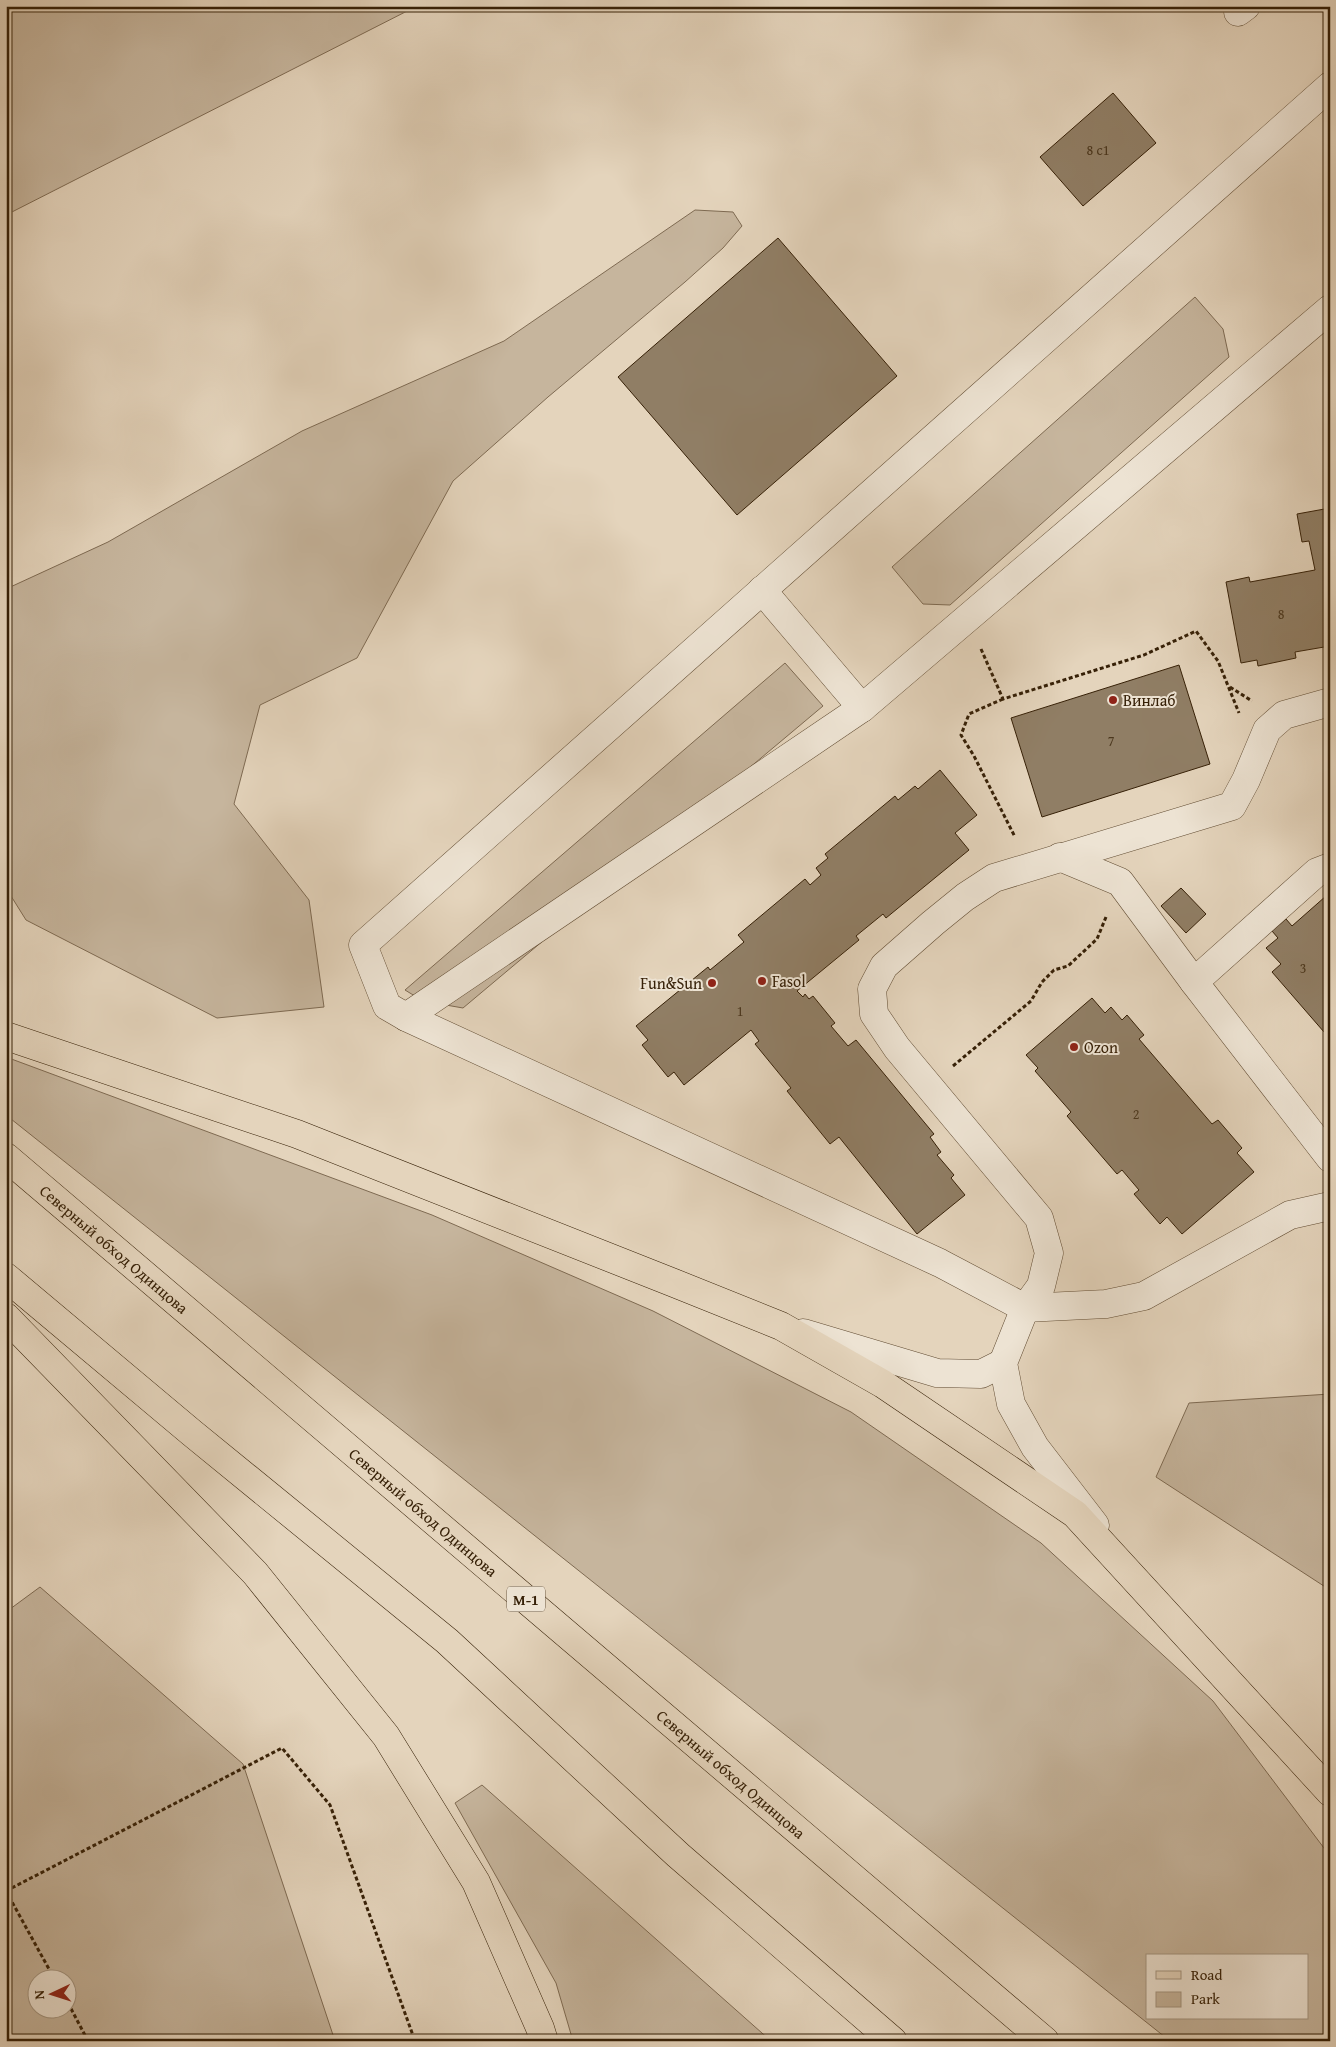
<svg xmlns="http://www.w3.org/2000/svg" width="1336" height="2047" font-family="'Gentium Book Plus',serif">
	<rect width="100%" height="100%" fill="#e4d4bc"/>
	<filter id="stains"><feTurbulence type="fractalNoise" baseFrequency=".004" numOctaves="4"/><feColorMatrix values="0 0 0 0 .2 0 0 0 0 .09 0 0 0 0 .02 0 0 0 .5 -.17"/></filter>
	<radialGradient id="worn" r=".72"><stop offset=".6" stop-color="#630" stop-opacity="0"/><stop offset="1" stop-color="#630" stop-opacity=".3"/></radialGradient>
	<g fill="#c6b59d" stroke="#7e6a52" fill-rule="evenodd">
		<path d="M6 6H417L6 215Z"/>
		<path d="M695 210 733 212 742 226 723 248 685 282 548 397 453 481 357 658 260 705 234 804 309 900 324 1007 217 1018 26 920 6 888V589L108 542 302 431 504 341Z"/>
		<path d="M1195 297 1223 329 1229 357 950 605 923 604 892 567Z"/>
		<path d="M785 663 823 706 463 1008 423 1001 405 990Z"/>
		<path d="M6 1057 432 1215 653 1311 851 1412 1041 1543 1213 1701 1330 1856V2041H1170L6 1115ZM1147 1956H1307V2018H1147Z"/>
		<path d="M1330 1394V1590L1156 1477 1189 1403Z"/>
		<path d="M40 1587 243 1764 335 2041H6V1612ZM38 1980H68V2010H38Z"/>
		<path d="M482 1785 771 2041H573L556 1983 455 1803Z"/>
	</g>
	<g fill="#907e65" stroke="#362007">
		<path d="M1113 93 1156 143 1083 206 1040 157Z"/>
		<path d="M778 238 897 376 737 515 618 377Z"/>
		<path d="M1330 508V646L1295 652 1296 658 1258 666 1257 660 1241 663 1226 582 1249 577 1250 582 1315 570 1309 541 1302 542 1297 514Z"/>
		<path d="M1179 665 1210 764 1042 817 1011 718Z"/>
		<path d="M940 770 977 815 955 833 969 850 886 918 883 914 856 936 859 940 797 991 803 997 805 994 809 999 813 996 835 1023 831 1026 848 1046 856 1040 934 1134 930 1137 941 1152 937 1155 954 1175 951 1178 965 1195 917 1234 839 1137 830 1144 787 1091 791 1088 755 1044 759 1041 751 1030 684 1085 674 1072 668 1077 642 1045 648 1040 636 1026 708 967 710 970 744 942 738 935 805 879 810 885 821 875 816 868 828 858 825 854 895 796 898 800 915 786 918 789Z"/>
		<path d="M1181 888 1206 914 1186 933 1161 906Z"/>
		<path d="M1326 896 1330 901V1031L1328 1029 1324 1032 1272 972 1281 964 1266 948 1278 938 1272 931 1286 919 1292 926Z"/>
		<path d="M1092 998 1105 1013 1111 1007 1122 1020 1127 1015 1144 1035 1139 1039 1212 1124 1218 1120 1242 1148 1237 1153 1254 1172 1182 1234 1167 1217 1160 1224 1134 1194 1139 1190 1122 1170 1117 1174 1067 1116 1071 1112 1035 1071 1038 1068 1026 1055Z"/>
	</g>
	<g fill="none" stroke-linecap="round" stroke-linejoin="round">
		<defs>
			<g id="minor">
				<path d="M1238 12 1246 6"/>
				<path d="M1330 86 363 945 387 1006 406 1017 940 1263 1025 1308 1106 1304 1144 1296 1290 1215 1330 1206"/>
				<path d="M762 590 862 708"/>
				<path d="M1060 857 1120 882 1194 982 1330 1158"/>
				<path d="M1194 982 1317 872 1330 867"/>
				<path d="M406 1017 862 708 1330 309"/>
				<path d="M803 1333 937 1373 981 1374 1003 1363"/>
				<path d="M1095 1525 1035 1447 1011 1404 1003 1363 1025 1308 1041 1286 1049 1253 1039 1218 897 1048 874 1014 872 989 884 966 933 923 965 897 994 878 1232 806 1246 780 1267 730 1284 715 1330 702"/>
			</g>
			<g id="major">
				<path d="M6 1036 297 1134 674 1283 781 1326 883 1384 1075 1514 1330 1792"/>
				<path d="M6 1317 255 1573 386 1736 476 1882 540 2028 544 2041"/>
			</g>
			<g id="highway">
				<path id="s1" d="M6 1157 1045 2041"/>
				<path d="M6 1277 192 1433 447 1641 678 1855 893 2041"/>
			</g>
		</defs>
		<use href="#minor" stroke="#624d34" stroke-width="29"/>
		<use href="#major" stroke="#362007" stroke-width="29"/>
		<use href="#highway" stroke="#362007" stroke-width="29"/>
		<g stroke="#362007" stroke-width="3" stroke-dasharray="4 2.5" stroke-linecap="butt">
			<path d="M981 649 1003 699 1144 655 1196 631 1218 661 1239 713"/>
			<path d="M1230 687 1252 701"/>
			<path d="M1003 699 969 714 961 735 974 756 1015 837"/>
			<path d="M953 1066 1031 1001 1042 982 1054 970 1068 966 1097 939 1106 917"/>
			<path d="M6 1891 282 1748 330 1805 415 2041"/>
			<path d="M6 1891 55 1980"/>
			<path d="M68 2003 88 2041"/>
		</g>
		<use href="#minor" stroke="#ede3d3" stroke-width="28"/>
		<use href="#major" stroke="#e4d4bc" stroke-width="28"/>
		<use href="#highway" stroke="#e4d4bc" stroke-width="28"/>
	</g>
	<g fill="#8f2418" stroke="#ede3d3" stroke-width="2">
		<circle cx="1113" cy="700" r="5"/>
		<circle cx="762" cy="981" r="5"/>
		<circle cx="712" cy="983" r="5"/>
		<circle cx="1074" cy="1047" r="5"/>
	</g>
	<g text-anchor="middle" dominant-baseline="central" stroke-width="4" stroke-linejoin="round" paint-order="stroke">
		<g font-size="14" fill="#4c381e">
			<text x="1098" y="150">8 с1</text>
			<text x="1281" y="614">8</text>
			<text x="1111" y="741">7</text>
			<text x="1303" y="968">3</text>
			<text x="740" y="1011">1</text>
			<text x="1136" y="1114">2</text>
		</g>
		<rect fill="#ede3d3" stroke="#6d5a44" stroke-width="1" x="507" y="1586.5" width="38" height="25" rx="4"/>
		<g font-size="15" font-weight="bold" fill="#362007">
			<text x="526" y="1599">М-1</text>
		</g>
		<g font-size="16" fill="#362007" stroke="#ede3d3" text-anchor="start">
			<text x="1123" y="700">Винлаб</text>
			<text x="772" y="981">Fasol</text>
			<text x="702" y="983" text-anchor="end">Fun&amp;Sun</text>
			<text x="1084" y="1047">Ozon</text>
		</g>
		<g font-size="16" fill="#362007" stroke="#ede3d3">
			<text stroke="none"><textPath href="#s1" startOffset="142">Северный обход Одинцова</textPath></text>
			<text stroke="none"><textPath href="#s1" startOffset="548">Северный обход Одинцова</textPath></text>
			<text stroke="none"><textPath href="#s1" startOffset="952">Северный обход Одинцова</textPath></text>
		</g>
	</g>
	<rect width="1336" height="2047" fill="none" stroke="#e4d4bc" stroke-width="25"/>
	<rect x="8" y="8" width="1321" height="2032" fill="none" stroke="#362007" stroke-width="2.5"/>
	<rect x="12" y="12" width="1311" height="2022" fill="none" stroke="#362007"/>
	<rect x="1146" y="1954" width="162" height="65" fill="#ede3d3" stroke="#a49581"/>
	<rect x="1156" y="1971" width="25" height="8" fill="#e4d4bc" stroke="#a49581"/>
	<text x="1191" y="1980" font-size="15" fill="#362007">Road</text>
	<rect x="1156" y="1992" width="25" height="15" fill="#c6b59d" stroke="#a49581"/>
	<text x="1191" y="2004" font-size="15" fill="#362007">Park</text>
	<g transform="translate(52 1994) rotate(266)"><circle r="24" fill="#ede3d3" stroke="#a49581"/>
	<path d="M0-4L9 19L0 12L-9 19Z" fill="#8f2418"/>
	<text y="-8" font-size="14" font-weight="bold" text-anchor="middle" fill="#362007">N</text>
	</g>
	<rect width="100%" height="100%" filter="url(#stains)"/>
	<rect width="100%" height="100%" fill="url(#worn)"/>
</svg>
